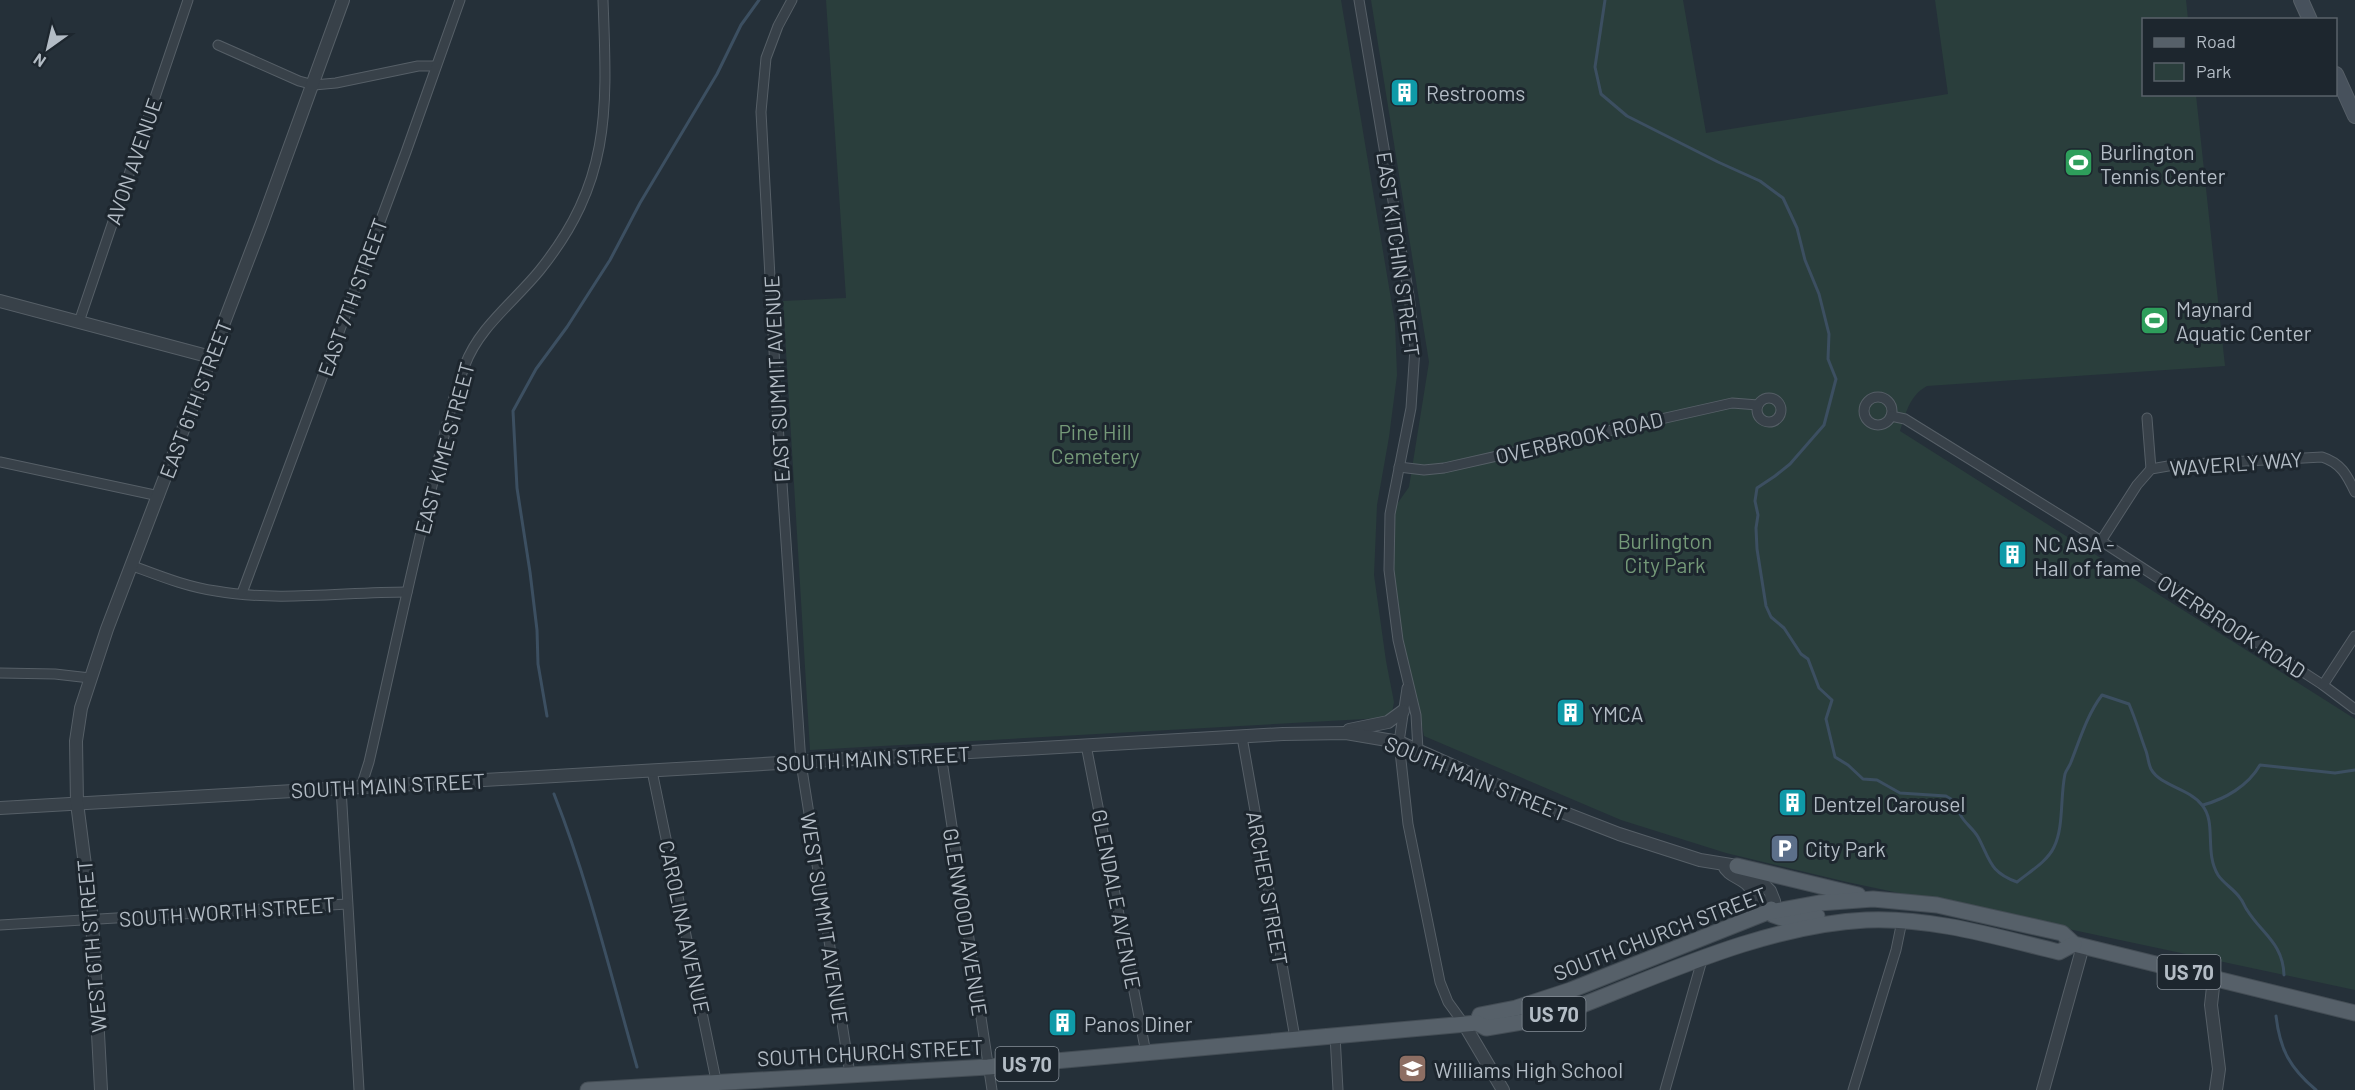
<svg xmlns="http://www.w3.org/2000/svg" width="2355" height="1090" font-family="Barlow,sans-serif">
	<rect width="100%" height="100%" fill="#253039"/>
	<g fill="#2a3e3c">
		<path d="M826 0H1341L1395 323 1397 375 1389 437 1377 505 1374 575 1386 661 1394 702 1392 713 1383 718 810 750 783 301 846 298Z"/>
		<path d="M1371 0H1683L1706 133 1948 94 1935 0H2186L2188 19 2144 20V94L2196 95 2225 366 1927 386C1909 396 1906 413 1900 431L2355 719V990L1847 882 1726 853 1621 820 1424 736 1417 697 1411 687 1390 569V514L1409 487 1429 362Z"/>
	</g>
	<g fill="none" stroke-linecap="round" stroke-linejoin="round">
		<g stroke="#3c4f61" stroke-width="3">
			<path d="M1605 0 1595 67 1601 94 1627 116 1718 162 1760 181 1783 198 1797 228 1805 260 1819 294 1829 334 1828 359 1836 379 1824 425 1790 464 1775 476 1757 488 1755 501 1758 515 1756 528 1757 549 1766 606 1771 617 1784 628 1801 654 1808 659 1819 688 1832 700 1826 719 1835 757 1848 765 1863 779 1877 780 1900 793 1946 796C1956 801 1956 805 1960 814 1964 823 1973 828 1978 837 1990 859 1989 872 2017 882 2029 872 2047 862 2054 847 2064 827 2060 797 2065 774 2066 770 2070 766 2071 762 2080 739 2087 715 2102 695L2129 704C2136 720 2140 735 2146 751 2148 756 2148 763 2151 769 2160 786 2189 788 2202 805 2217 823 2204 852 2218 875 2224 884 2234 889 2240 898 2243 901 2244 906 2247 910 2262 934 2283 943 2284 975"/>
			<path d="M547 716 538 664 537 630 530 572 517 488 513 411 536 369 567 327 610 260 640 203 717 74 741 25 759 0"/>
			<path d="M554 794C589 883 611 976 637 1067"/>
			<path d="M2203 805C2225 799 2248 786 2260 765L2335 773 2355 770"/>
			<path d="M2276 1016C2280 1050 2290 1068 2316 1090"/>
		</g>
		<defs>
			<g id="minor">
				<path d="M792 0 778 26 766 58 761 112 778 424 801 763 850 1074"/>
				<path d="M1359 0 1409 296 1415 348 1411 408 1390 514 1389 570 1398 640 1416 715 1418 750"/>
				<path d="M218 45 299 81 314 85 336 83 418 66H436"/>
				<path d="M79 322 188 0"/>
				<circle cx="1878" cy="411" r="14"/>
				<circle cx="1769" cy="410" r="12"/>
				<path d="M1891 416 1905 419 2084 530 2323 685 2355 709"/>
				<path d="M2147 418 2151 469"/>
				<path d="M0 462 159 496"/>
				<path d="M1399 467 1424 470 1444 468 1732 403 1758 405"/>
				<path d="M2101 541 2137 485 2151 469 2174 465 2322 457C2341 463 2347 475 2355 492"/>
				<path d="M133 566C160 576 187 587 216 591 279 602 343 592 407 592"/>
				<path d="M242 593 406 152 460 0"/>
				<path d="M0 673 55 674 90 678"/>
				<path d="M2323 685 2355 636"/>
				<path d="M1407 688 1399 742 1408 824 1440 982 1448 1002 1464 1024"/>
				<path d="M1242 737 1295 1038"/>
				<path d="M1086 745 1146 1053"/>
				<path d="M941 754 992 1090"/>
				<path d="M652 771 717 1085"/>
				<path d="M361 787 369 762C391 666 411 570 435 474 444 438 451 400 465 365 479 327 515 301 540 270 612 180 607 109 603 0"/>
				<path d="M341 788 359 1090"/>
				<path d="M0 925 347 904"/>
				<path d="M1335 1035 1338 1090"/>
				<path d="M1665 1090 1702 960"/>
				<path d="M1853 1090 1896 950 1902 921"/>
			</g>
			<g id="tertiary">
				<path d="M0 301 211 357"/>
				<path d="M1349 730 1388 722 1403 711"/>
				<path d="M0 808 1283 734 1346 733 1399 742 1521 796 1619 834 1700 860 1737 866 1759 880 1770 891 1774 901 1771 908C1760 904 1755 891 1746 883 1737 876 1728 875 1723 864"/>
				<path d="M2214 978 2211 1005 2219 1069 2216 1090"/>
				<path d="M1464 1024 1503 1090"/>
				<path d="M101 1090 92 920 77 803 76 741 81 708 107 629 262 223 343 0"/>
				<path d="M2043 1090 2083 946"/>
			</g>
			<g id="secondary">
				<path d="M2301 0 2310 20"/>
				<path d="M2336 74 2355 116"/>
			</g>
			<g id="primary">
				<path d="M1737 866 1858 895"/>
				<path d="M1771 909 1773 915 1785 919 1817 916"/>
				<path d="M1477 1023 1480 1015 1516 1008 1571 990 1765 913 1819 903 1873 899 1937 905 2062 933 2074 944 2355 1013"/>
				<path d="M588 1090 988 1067 1477 1023 1486 1028 1534 1020 1567 1011C1661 975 1765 925 1866 920 1931 917 1997 937 2059 952L2074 944"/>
			</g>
		</defs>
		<use href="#minor" stroke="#565f67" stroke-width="11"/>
		<use href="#tertiary" stroke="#565f67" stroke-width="14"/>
		<use href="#secondary" stroke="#565f67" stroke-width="16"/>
		<use href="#primary" stroke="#444d55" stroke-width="17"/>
		<use href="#minor" stroke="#384149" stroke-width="9"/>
		<use href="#tertiary" stroke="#384149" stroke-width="12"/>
		<use href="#secondary" stroke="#47515c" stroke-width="14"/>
		<use href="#primary" stroke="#566069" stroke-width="15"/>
	</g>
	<defs>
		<symbol id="building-square" viewBox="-11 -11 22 22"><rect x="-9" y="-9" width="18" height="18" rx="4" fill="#0f9aa8" stroke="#1d262e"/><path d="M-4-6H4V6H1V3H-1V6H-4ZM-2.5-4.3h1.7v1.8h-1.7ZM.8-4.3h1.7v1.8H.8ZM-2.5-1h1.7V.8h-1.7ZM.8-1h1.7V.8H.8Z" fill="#fff"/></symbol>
		<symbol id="stadium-square" viewBox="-11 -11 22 22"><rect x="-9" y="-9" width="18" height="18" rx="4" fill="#2e9e5b" stroke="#1d262e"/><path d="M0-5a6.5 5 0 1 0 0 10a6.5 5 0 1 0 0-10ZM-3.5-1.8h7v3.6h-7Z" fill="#fff"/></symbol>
		<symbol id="parking-square" viewBox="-11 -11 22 22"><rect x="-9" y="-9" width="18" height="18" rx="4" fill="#5c6f8a" stroke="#1d262e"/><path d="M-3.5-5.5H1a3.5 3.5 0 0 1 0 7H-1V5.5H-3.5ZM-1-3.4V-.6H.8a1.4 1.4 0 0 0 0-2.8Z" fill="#fff"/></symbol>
		<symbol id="school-square" viewBox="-11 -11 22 22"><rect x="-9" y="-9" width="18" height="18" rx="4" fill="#8d6e63" stroke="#1d262e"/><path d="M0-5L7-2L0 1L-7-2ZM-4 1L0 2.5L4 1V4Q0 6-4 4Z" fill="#fff"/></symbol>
	</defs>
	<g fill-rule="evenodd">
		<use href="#building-square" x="1388" y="76" width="33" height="33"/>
		<use href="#stadium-square" x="2062" y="146" width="33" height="33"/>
		<use href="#stadium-square" x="2138" y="304" width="33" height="33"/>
		<use href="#building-square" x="1996" y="538" width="33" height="33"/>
		<use href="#building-square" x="1554" y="696" width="33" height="33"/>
		<use href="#building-square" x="1776" y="786" width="33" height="33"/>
		<use href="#parking-square" x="1768" y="832" width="33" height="33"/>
		<use href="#building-square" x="1046" y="1006" width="33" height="33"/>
		<use href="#school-square" x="1396" y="1052" width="33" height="33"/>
	</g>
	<g text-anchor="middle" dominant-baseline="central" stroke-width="6" stroke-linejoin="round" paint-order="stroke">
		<g fill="#1d262e" stroke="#868f98" stroke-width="1.5">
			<rect x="2157.5" y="955" width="63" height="34" rx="4.5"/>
			<rect x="1522.5" y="997" width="63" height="34" rx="4.5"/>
			<rect x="995.5" y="1047" width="63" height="34" rx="4.5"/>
		</g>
		<g font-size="20" font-weight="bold" fill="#b3bcc5">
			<text x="2189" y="972">US 70</text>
			<text x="1554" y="1014">US 70</text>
			<text x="1027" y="1064">US 70</text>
		</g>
		<g font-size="21" fill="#b3bcc5" stroke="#1d262e" text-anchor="start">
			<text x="1426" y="92">Restrooms</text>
			<text x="2100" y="151">Burlington<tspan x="2100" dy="24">Tennis Center</tspan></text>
			<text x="2176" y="308">Maynard<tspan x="2176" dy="24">Aquatic Center</tspan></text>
			<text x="2034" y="543">NC ASA -<tspan x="2034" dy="24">Hall of fame</tspan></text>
			<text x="1591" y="713">YMCA</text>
			<text x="1813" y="803">Dentzel Carousel</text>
			<text x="1805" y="848">City Park</text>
			<text x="1084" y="1023">Panos Diner</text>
			<text x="1434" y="1069">Williams High School</text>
		</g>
		<g font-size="21" fill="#b3bcc5" stroke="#1d262e">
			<text transform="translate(133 161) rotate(-71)">AVON AVENUE</text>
			<text transform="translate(1399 254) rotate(82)">EAST KITCHIN STREET</text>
			<text transform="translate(352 297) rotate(-70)">EAST 7TH STREET</text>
			<text transform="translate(776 379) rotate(-93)">EAST SUMMIT AVENUE</text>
			<text transform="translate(195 399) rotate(-69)">EAST 6TH STREET</text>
			<text transform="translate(1579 437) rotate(-13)">OVERBROOK ROAD</text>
			<text transform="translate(444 448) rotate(-75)">EAST KIME STREET</text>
			<text transform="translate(2236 463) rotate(-4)">WAVERLY WAY</text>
			<text transform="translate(2232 626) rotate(33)">OVERBROOK ROAD</text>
			<text transform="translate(873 758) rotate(-3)">SOUTH MAIN STREET</text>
			<text transform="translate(1476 778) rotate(22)">SOUTH MAIN STREET</text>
			<text transform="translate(388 785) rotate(-3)">SOUTH MAIN STREET</text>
			<text transform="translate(1268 888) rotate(80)">ARCHER STREET</text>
			<text transform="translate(1117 899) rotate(79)">GLENDALE AVENUE</text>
			<text transform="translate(227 911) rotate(-4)">SOUTH WORTH STREET</text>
			<text transform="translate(825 918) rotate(81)">WEST SUMMIT AVENUE</text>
			<text transform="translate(966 922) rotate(81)">GLENWOOD AVENUE</text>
			<text transform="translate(685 927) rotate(78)">CAROLINA AVENUE</text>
			<text transform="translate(1660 933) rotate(-21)">SOUTH CHURCH STREET</text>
			<text transform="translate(91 946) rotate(-95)">WEST 6TH STREET</text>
			<text transform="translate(870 1052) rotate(-3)">SOUTH CHURCH STREET</text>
		</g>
		<g font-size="21" fill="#749978" stroke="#1d262e">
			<text x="1095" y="431">Pine Hill<tspan x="1095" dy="24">Cemetery</tspan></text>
			<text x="1665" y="540">Burlington<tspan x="1665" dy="24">City Park</tspan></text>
		</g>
	</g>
	<rect x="2142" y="18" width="195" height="78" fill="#1d262e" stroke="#59626a" stroke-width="1.5"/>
	<rect x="2154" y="38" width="30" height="9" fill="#566069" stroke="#59626a" stroke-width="1.5"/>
	<text x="2196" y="48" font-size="18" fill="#b3bcc5">Road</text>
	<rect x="2154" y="63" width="30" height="18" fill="#2a3e3c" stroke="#59626a" stroke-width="1.5"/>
	<text x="2196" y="78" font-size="18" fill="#b3bcc5">Park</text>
	<g transform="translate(48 48) rotate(214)" stroke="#1d262e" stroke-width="4.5" paint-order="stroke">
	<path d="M0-4.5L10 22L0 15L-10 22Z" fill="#b3bcc5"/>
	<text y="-9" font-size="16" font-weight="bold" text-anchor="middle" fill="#b3bcc5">N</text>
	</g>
</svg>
